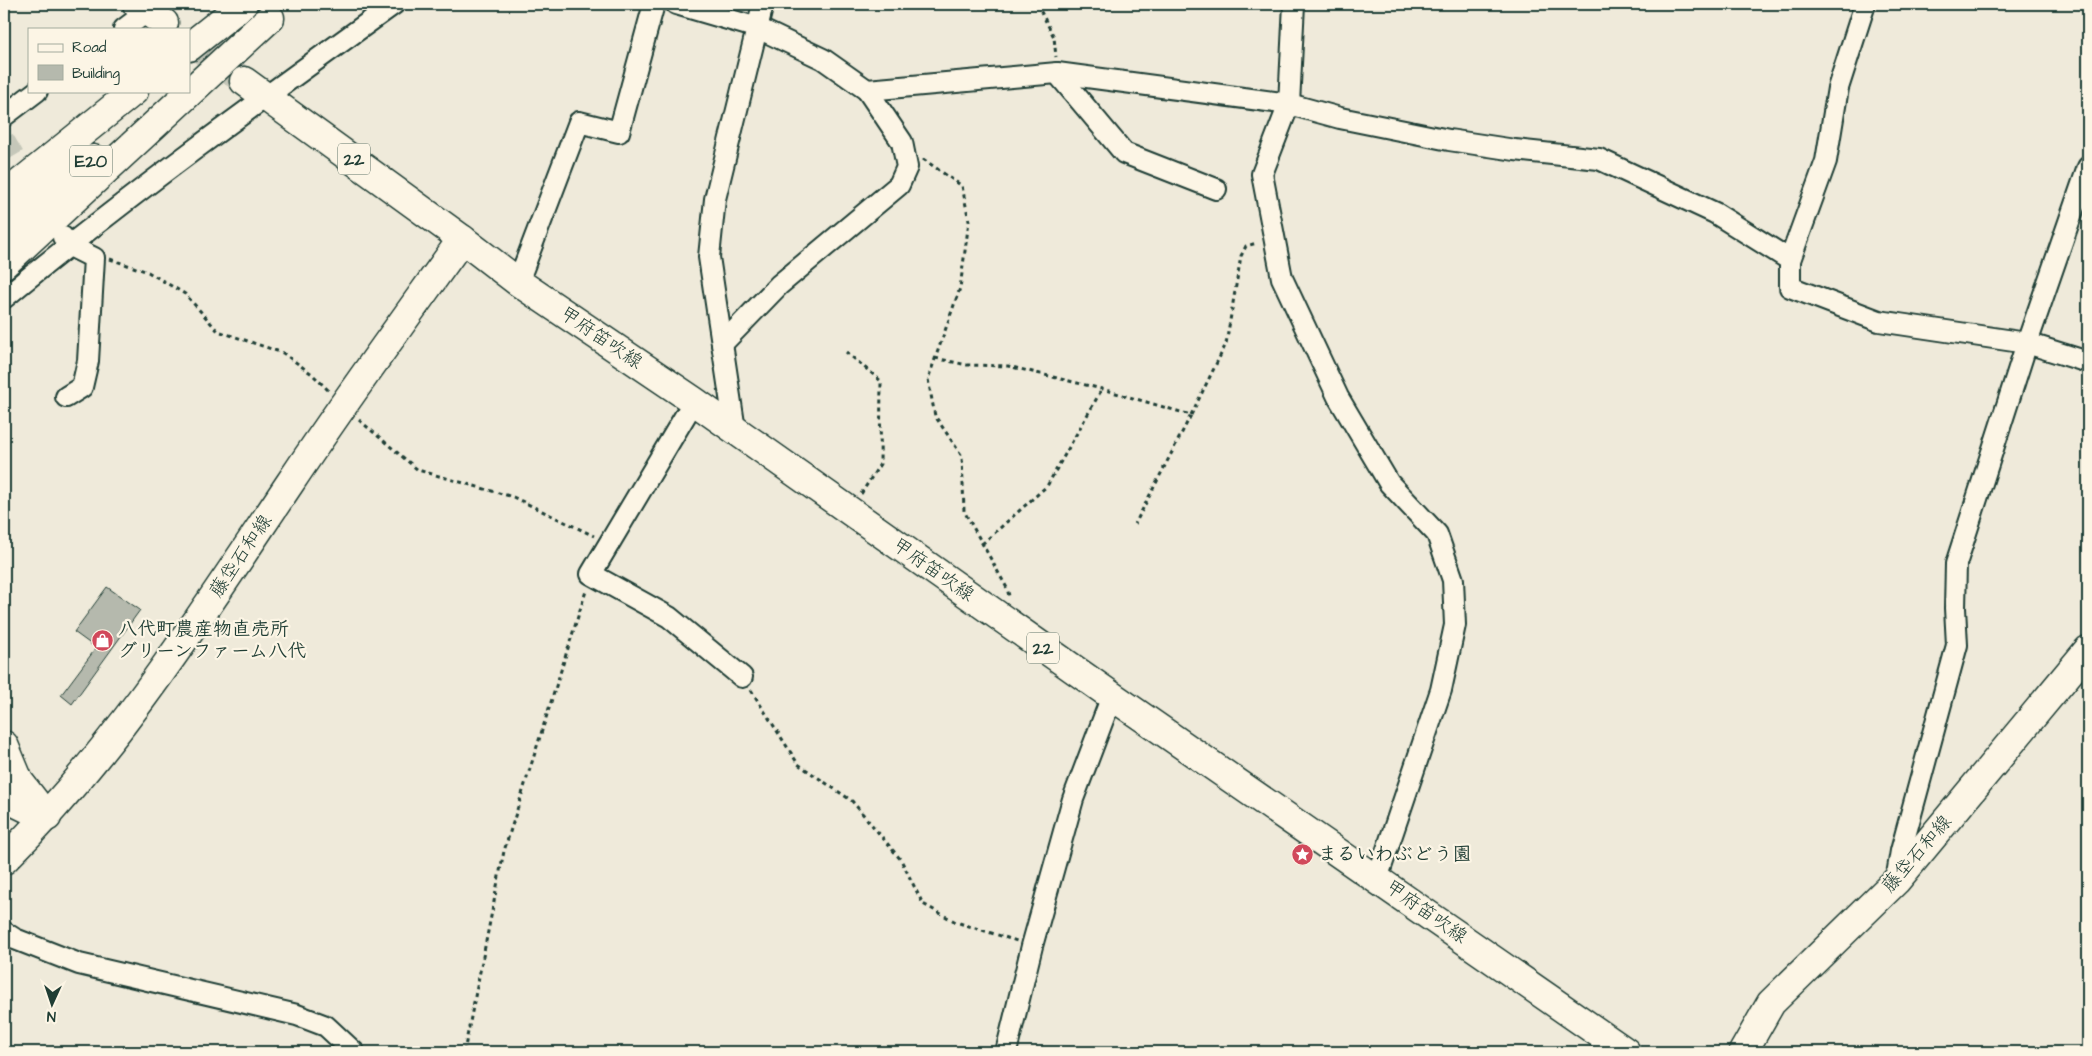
<svg xmlns="http://www.w3.org/2000/svg" width="2092" height="1056" font-family="'Architects Daughter','Klee One',sans-serif">
	<rect width="100%" height="100%" fill="#efeada"/>
	<filter id="ink" filterUnits="userSpaceOnUse"><feTurbulence type="fractalNoise" baseFrequency=".02" numOctaves="2"/><feDisplacementMap in="SourceGraphic" scale="10" xChannelSelector="R" yChannelSelector="G"/><feConvolveMatrix kernelMatrix="1 2 1 2 8 2 1 2 1" color-interpolation-filters="sRGB"/></filter>
	<g filter="url(#ink)">
		<path fill="#b5b9ad" stroke="#1f3d34" d="M107 587 140 610 72 704 61 695 96 648 74 632Z"/>
		<g fill="none" stroke-linecap="round" stroke-linejoin="round">
			<path stroke="#c5c7b9" stroke-width="20" stroke-dasharray="20 10" stroke-linecap="butt" d="M4 139 34 189"/>
			<path stroke="#c5c7b9" stroke-width="28" stroke-dasharray="28 14" stroke-linecap="butt" d="M189 41 240 78"/>
			<defs>
				<g id="street">
					<path d="M676 4 758 28 823 59 867 90 1057 73 1289 104 1340 118 1449 140 1515 150 1599 159 1715 213 1790 260"/>
					<path d="M1294 4 1289 104 1262 174 1282 278 1338 397 1389 483 1437 534 1453 580 1455 625 1441 690 1377 879"/>
					<path d="M1865 4 1838 88 1826 161 1790 260V287L1879 321 2027 343 2088 362"/>
					<path d="M124 29 148 11"/>
					<path d="M1057 73 1124 153 1216 189"/>
					<path d="M4 116 37 91"/>
					<path d="M63 237 68 245 94 258 88 361 82 387 66 397"/>
					<path d="M518 282 579 122 619 132 654 4"/>
					<path d="M4 298C129 195 262 99 394 4"/>
					<path d="M722 344 779 285 899 185 907 167 902 142 867 90"/>
					<path d="M694 401 591 574 669 617 742 677"/>
					<path d="M735 430 709 257 715 199 763 4"/>
					<path d="M1896 881 1901 851 1957 645 1955 608 1956 564 2027 343 2088 167"/>
					<path d="M4 932 15 939 79 964 297 1015 326 1026 354 1052"/>
					<path d="M1006 1052 1032 946 1073 799 1112 696"/>
				</g>
				<g id="secondary">
					<path d="M4 860C117 748 202 614 290 483 345 400 404 320 462 239"/>
					<path d="M1743 1052 1771 1003 1896 881 2088 650"/>
				</g>
				<g id="primary">
					<path d="M137 4 164 23"/>
					<path d="M244 81 462 239 518 282 694 401 1112 696 1626 1052"/>
				</g>
				<g id="highway">
					<path d="M189 47 243 4"/>
					<path d="M4 196 134 91"/>
					<path d="M4 230 93 159"/>
					<path d="M4 264 270 18"/>
					<path d="M4 745 19 781 47 817"/>
					<path d="M4 797 43 816"/>
				</g>
			</defs>
			<use href="#street" stroke="#1f3d34" stroke-width="24"/>
			<use href="#secondary" stroke="#1f3d34" stroke-width="31"/>
			<use href="#primary" stroke="#1f3d34" stroke-width="31"/>
			<use href="#highway" stroke="#1f3d34" stroke-width="31"/>
			<g stroke="#1f3d34" stroke-width="3" stroke-dasharray="4 4" stroke-linecap="butt">
				<path d="M1037 4 1054 37 1056 57"/>
				<path d="M923 159 962 186 969 221 960 288 928 379 935 416 962 456 964 511 1007 588 1009 596"/>
				<path d="M110 259 148 272 185 294 218 331 283 353 312 374 329 391"/>
				<path d="M846 352 881 381 880 464 861 494"/>
				<path d="M935 358 967 365 1008 366 1102 389 1191 415 1135 524"/>
				<path d="M1191 415 1226 344 1241 256 1246 246 1257 243"/>
				<path d="M359 420 418 470 513 497 594 536"/>
				<path d="M982 544 1047 486 1102 389"/>
				<path d="M751 690 798 764 852 801 901 860 923 904 956 922 1017 941"/>
				<path d="M464 1052 504 851 586 591"/>
			</g>
			<use href="#street" stroke="#fcf5e5" stroke-width="20"/>
			<use href="#secondary" stroke="#fcf5e5" stroke-width="28"/>
			<use href="#primary" stroke="#fcf5e5" stroke-width="28"/>
			<use href="#highway" stroke="#fcf5e5" stroke-width="28"/>
		</g>
	</g>
	<defs>
		<symbol id="shop-disc" viewBox="-11 -11 22 22"><circle r="9.5" fill="#d1495b" stroke="#fcf5e5"/><path d="M-5-2.5h2.3a2.7 3.5 0 0 1 5.4 0H5L5.5 6h-11ZM-1.5-2.5h3a1.5 2.3 0 0 0-3 0Z" fill="#fff"/></symbol>
		<symbol id="sight-disc" viewBox="-11 -11 22 22"><circle r="9.5" fill="#d1495b" stroke="#fcf5e5"/><path d="M0-6L1.8-2.2L6-1.7L2.9 1.2L3.7 5.4L0 3.3L-3.7 5.4L-2.9 1.2L-6-1.7L-1.8-2.2Z" fill="#fff"/></symbol>
	</defs>
	<g fill-rule="evenodd">
		<use href="#shop-disc" x="90" y="628" width="25" height="25"/>
		<use href="#sight-disc" x="1290" y="842" width="25" height="25"/>
	</g>
	<g text-anchor="middle" dominant-baseline="central" stroke-width="4.5" stroke-linejoin="round" paint-order="stroke">
		<g fill="#fcf5e5" stroke="#617469" stroke-width="1">
			<rect x="338" y="143.5" width="32" height="31" rx="4"/>
			<rect x="70" y="145.5" width="42" height="31" rx="4"/>
			<rect x="1027" y="632.5" width="32" height="31" rx="4"/>
		</g>
		<g font-size="18" font-weight="bold" fill="#1f3d34">
			<text x="354" y="159">22</text>
			<text x="91" y="161">E20</text>
			<text x="1043" y="648">22</text>
		</g>
		<g font-size="19" fill="#1f3d34" stroke="#fcf5e5">
			<text transform="translate(601 338) rotate(34)">甲府笛吹線</text>
			<text transform="translate(241 556) rotate(-56)">藤垈石和線</text>
			<text transform="translate(933 570) rotate(35)">甲府笛吹線</text>
			<text transform="translate(1917 854) rotate(-49)">藤垈石和線</text>
			<text transform="translate(1426 912) rotate(35)">甲府笛吹線</text>
		</g>
		<g font-size="19" font-weight="bold" fill="#1f3d34" stroke="#fcf5e5" text-anchor="start">
			<text x="118" y="629">八代町農産物直売所<tspan x="118" dy="22">グリーンファーム八代</tspan></text>
			<text x="1318" y="854">まるいわぶどう園</text>
		</g>
	</g>
	<rect width="2092" height="1056" fill="none" stroke="#fcf5e5" stroke-width="20"/>
	<rect x="10" y="10" width="2072" height="1036" fill="none" stroke="#1f3d34" stroke-width="2" filter="url(#ink)"/>
	<rect x="28" y="28" width="162" height="65" fill="#fcf5e5" stroke="#a4ab9e"/>
	<rect x="38" y="44" width="25" height="8" fill="#fcf5e5" stroke="#a4ab9e"/>
	<text x="72" y="52" font-size="15" fill="#1f3d34">Road</text>
	<rect x="38" y="65" width="25" height="15" fill="#b5b9ad" stroke="#a4ab9e"/>
	<text x="72" y="78" font-size="15" fill="#1f3d34">Building</text>
	<g transform="translate(52 1004) rotate(183)" stroke="#fcf5e5" stroke-width="4" paint-order="stroke">
	<path d="M0-4L9 19L0 12L-9 19Z" fill="#1f3d34"/>
	<text y="-8" font-size="14" font-weight="bold" text-anchor="middle" fill="#1f3d34">N</text>
	</g>
</svg>
